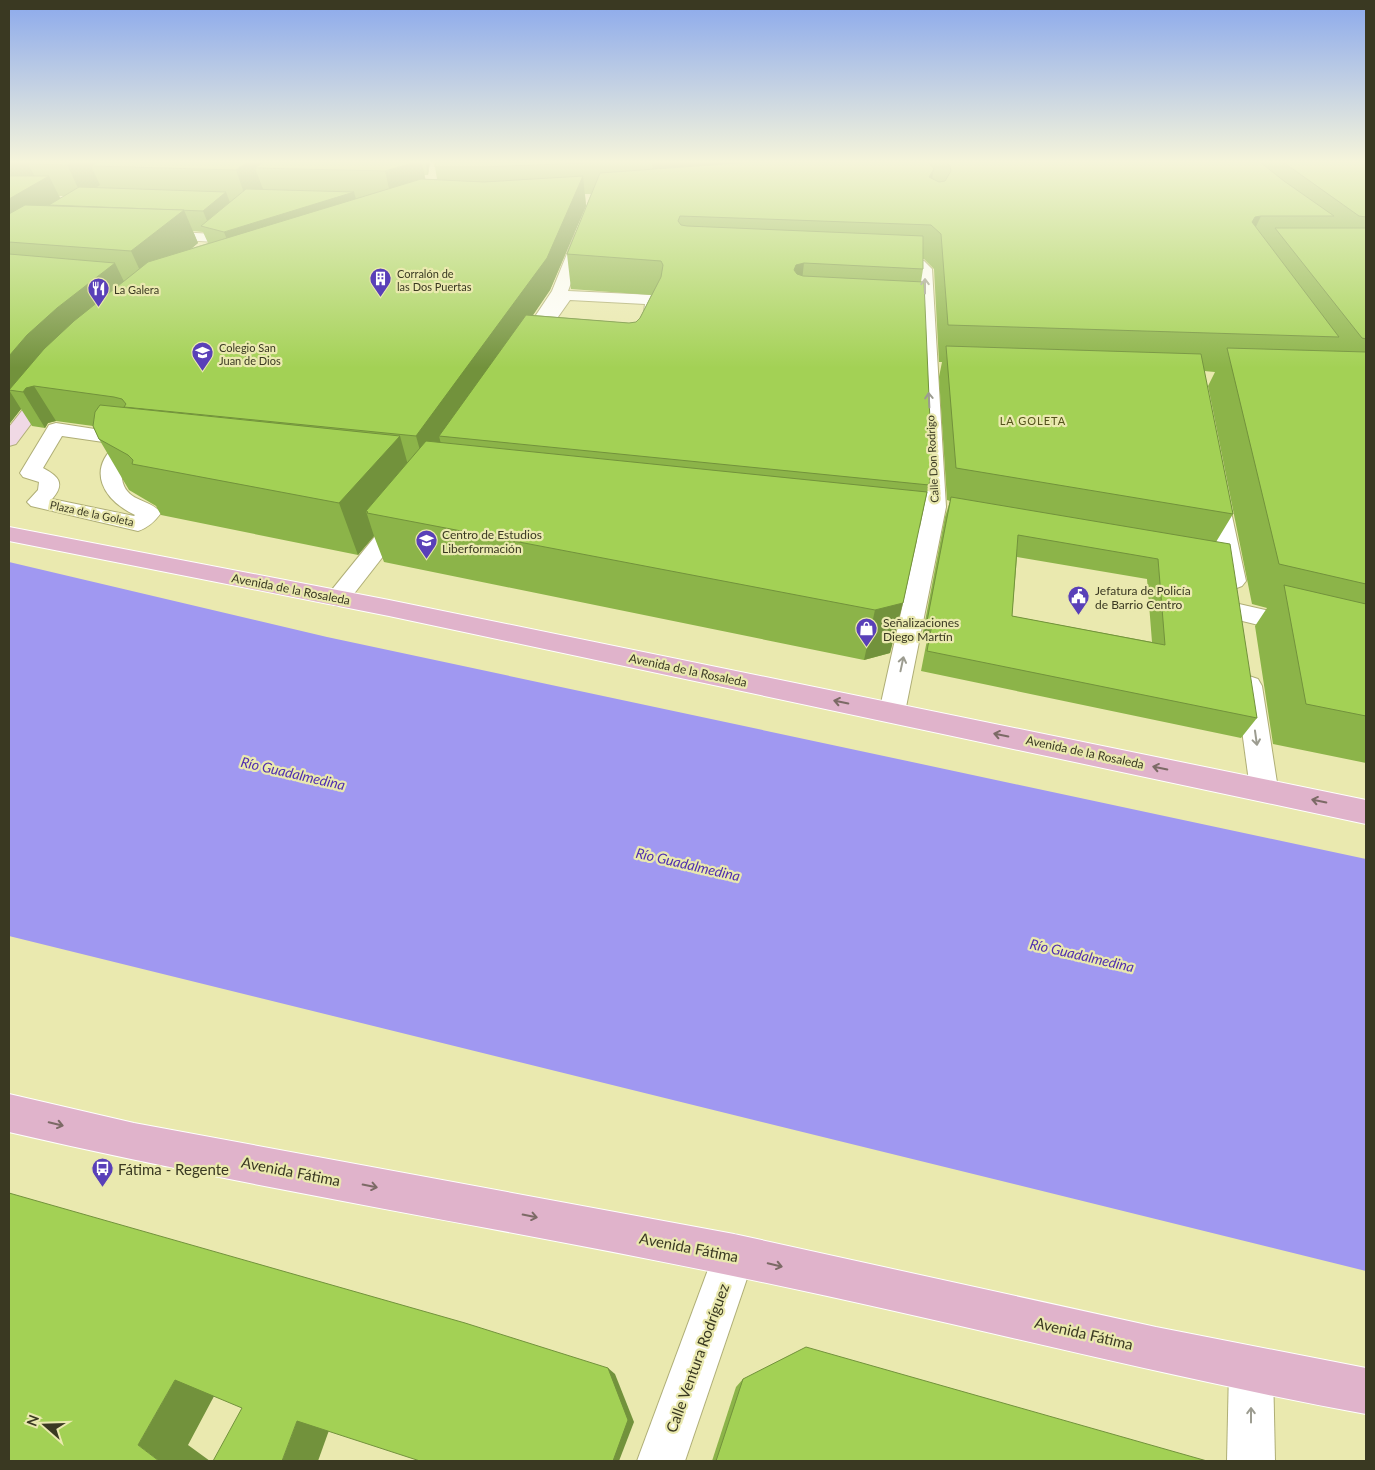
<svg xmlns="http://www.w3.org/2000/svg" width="1375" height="1470" font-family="Lato,sans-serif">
	<rect width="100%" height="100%" fill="#eae9af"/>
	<path fill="#a098f1" d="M9 562 327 637 1366 859V1271L9 936Z"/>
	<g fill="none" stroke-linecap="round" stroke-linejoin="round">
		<defs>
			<g id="street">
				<path d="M582 230 589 234 568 291 654 295 660 297 662 300 660 312 637 358 631 359 529 350 522 353 516 352 514 348 552 291 575 234ZM570 300 645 304 644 312 625 348 541 341Z"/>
				<path d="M158 231 215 234 222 238 215 242 153 238 151 235 153 232Z"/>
				<path d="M886 259 919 260 924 261 932 269 946 507 905 712 901 719 892 722 883 719 879 712 917 540 874 535 871 530 874 525 882 523 920 527 924 507 918 270 915 268 881 266 879 263 881 260Z"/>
				<path d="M56 423 140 436 143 440C138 447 128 452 124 459 120 465 121 472 122 479 126 503 150 498 161 513 155 521 148 528 138 531L31 506 27 502 38 490 39 482 23 477 20 473 49 425ZM62 436 117 444C86 470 103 500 135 515L134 516 52 499C66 483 58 476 43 468Z"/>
				<path d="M1217 487 1224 489 1227 493 1246 581 1242 586 1234 589 1226 586 1222 581 1207 493 1210 489Z"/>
				<path d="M402 512 410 513 413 518 346 604 338 606 330 604 326 598 330 592 394 513Z"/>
				<path d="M1239 604 1366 633V651L1230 618 1227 612 1230 606Z"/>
				<path d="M1249 676 1258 679 1262 686 1278 789 1274 797 1264 801 1254 797 1250 789 1236 686 1240 679Z"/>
				<path d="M734 1234 749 1240 755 1255 685 1461H637L719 1240Z"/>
				<path d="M1251 1347 1267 1353 1273 1369 1275 1461H1227L1229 1369 1235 1353Z"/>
			</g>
			<path id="secondary" d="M49 383 55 384 58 388 16 444 9 446V427L43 384Z"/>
			<g id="primary">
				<path d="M9 527 389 600 1366 800V824L389 616 9 541Z"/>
				<path d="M9 1094 134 1123 734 1234 1156 1327 1366 1368V1414C1154 1375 945 1319 733 1276 492 1226 249 1188 9 1132Z"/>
			</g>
		</defs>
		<use href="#street" stroke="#afae76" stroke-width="2"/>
		<use href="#secondary" stroke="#afae76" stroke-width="2"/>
		<use href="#primary" stroke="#fff" stroke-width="2"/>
		<use href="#street" fill="#fff" fill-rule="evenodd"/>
		<use href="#secondary" fill="#f0d9e5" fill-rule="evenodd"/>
		<use href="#primary" fill="#e0b3cb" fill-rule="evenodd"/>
	</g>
	<g fill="#8cb449" fill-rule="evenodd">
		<path d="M9 162H430L428 175H424L425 179H437L435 167V162H1366V763L1273 744 1255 626 1267 608 1252 604 1208 386 1215 372 1204 371 1233 514 1216 542 1257 718 1241 738 921 671 927 640 921 642 945 517 950 501 947 500 939 377 942 362H939L934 269 924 259H923V269L921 282 929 485 890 653 864 660 384 562 374 536 358 555 161 515 156 506 129 490 99 439 93 426 56 421 48 423 45 428 32 426 21 409 10 423 9 422ZM585 194H591L567 254 571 289 651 295 640 318 636 322 629 323 533 315 550 290 586 206ZM59 196H65L61 198ZM193 231 203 232 208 243 192 248 198 243ZM1017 557 1147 579 1152 642 1012 616Z"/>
		<path d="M743 1379 1207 1461H712L736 1387Z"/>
	</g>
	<g fill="#72923c">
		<path d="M9 162H139L91 166 100 185 82 196 67 165 28 164 38 182 49 176 64 206 9 242V199L19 193 9 173Z"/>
		<path d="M247 162H295L255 168 263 189 247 202 236 170Z"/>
		<path d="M416 162H422L427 187 393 206 385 171Z"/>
		<path d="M425 162H430L428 175Z"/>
		<path d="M652 162H908L653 191Z"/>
		<path d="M934 169 928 201 929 177Z"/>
		<path d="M583 176 586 206 550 290 450 437 439 436 442 448 426 472 416 436Z"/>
		<path d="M226 192 234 213 210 228 203 211Z"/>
		<path d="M354 192 361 217 234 258 224 232Z"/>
		<path d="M184 210 198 243 147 286 131 251Z"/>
		<path d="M1261 216 1245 250 1252 222 1255 217Z"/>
		<path d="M115 263 132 298 34 386 56 421 48 423 45 428 23 392 9 390 21 409 10 423 9 421V356L27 335 57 308Z"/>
		<path d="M804 263 800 298 794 270 796 265Z"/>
		<path d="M400 436 414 487 366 511 374 536 358 555 339 503Z"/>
		<path d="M903 603 890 653 864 660 875 610Z"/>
		<path d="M933 619 927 640 921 642 927 621Z"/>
		<path d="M608 1368 615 1374 634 1422 619 1461H613Z"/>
		<path d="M175 1380 220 1385 188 1445 210 1461H159L138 1445Z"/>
		<path d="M297 1421 332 1422 318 1461H282Z"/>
	</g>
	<g fill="#a3d155" stroke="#72923c" fill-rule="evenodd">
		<path d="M32 162H72L67 165 28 164Z"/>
		<path d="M98 162H247L236 170 91 166Z"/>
		<path d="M263 162H416L385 171 255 168Z"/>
		<path d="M435 162H610L484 167H435Z"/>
		<path d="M752 162H928L934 169 929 177 939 182 945 181 951 171 950 166 946 162H1260L1284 181 1334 216H1261L1255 217 1252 222 1339 337 948 325 941 234 931 225 680 216 678 221 681 225 687 226 923 236V269L804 263 796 265 794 270 797 274 803 276 924 282 932 467 929 485 439 436 526 315 629 323 636 322 640 318 661 277 663 265 661 261 567 254 600 173Z"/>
		<path d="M1283 162H1366V217L1359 216Z"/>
		<path d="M9 176H49L9 199Z"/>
		<path d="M583 176 547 258 416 436 124 407 126 404 122 399 114 397 34 386 26 388 23 392 9 390 44 349 74 321 148 262 421 179 484 182Z"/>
		<path d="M79 187 226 192 203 211 49 205Z"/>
		<path d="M246 189 354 192 224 232 201 226Z"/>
		<path d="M25 205 184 210 131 251 9 242V214Z"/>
		<path d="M1275 228H1366V339L1362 338Z"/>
		<path d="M9 254 115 263 57 308 27 335 9 356Z"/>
		<path d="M946 346 1201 354 1233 514 956 468Z"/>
		<path d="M1227 348 1366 352V584L1279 564Z"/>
		<path d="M100 405 400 436 339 503 132 464 133 460 128 455 99 439 93 426 95 412Z"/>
		<path d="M426 441 927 492 903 603 875 610 367 513 368 512 366 511Z"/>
		<path d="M951 497 1230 544 1257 718 927 651 933 619 927 621ZM1018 535 1158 559 1165 645 1012 616Z"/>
		<path d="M1284 585 1366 604V716L1306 704Z"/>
		<path d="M9 1193 465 1323 608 1368 628 1420 613 1461H420L297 1421 282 1461H213L242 1408 175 1380 138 1445 159 1461H9Z"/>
		<path d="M806 1347 1207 1461H716L743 1379Z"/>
	</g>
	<defs><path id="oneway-shaft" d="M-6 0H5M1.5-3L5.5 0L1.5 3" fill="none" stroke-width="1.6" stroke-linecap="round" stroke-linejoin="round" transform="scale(1.25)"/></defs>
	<g stroke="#9c9c90">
		<use href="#oneway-shaft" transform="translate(925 286) rotate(-90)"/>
		<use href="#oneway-shaft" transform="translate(929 400) rotate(-93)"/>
		<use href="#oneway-shaft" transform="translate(902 664) rotate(-78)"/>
		<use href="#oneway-shaft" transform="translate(1256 738) rotate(82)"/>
		<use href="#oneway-shaft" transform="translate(1251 1415) rotate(-90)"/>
	</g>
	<g stroke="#7c6a66">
		<use href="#oneway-shaft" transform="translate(841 702) rotate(-168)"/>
		<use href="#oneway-shaft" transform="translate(1001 735) rotate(-168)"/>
		<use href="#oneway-shaft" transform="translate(1160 768) rotate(-168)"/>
		<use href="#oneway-shaft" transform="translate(1319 801) rotate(-168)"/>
		<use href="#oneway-shaft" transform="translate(56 1124) rotate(13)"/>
		<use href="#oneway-shaft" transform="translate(370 1186) rotate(11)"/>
		<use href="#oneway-shaft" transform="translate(530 1216) rotate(11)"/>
		<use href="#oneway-shaft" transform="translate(775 1265) rotate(13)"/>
	</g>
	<linearGradient id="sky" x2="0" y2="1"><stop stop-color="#8ba9ec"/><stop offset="0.44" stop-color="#f6f5db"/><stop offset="1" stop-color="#f6f5db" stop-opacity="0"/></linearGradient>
	<rect width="1375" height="368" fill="url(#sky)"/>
	<defs>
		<symbol id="building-pin" viewBox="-11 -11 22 30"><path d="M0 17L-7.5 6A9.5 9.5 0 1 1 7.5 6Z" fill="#5940b8" stroke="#eae9af"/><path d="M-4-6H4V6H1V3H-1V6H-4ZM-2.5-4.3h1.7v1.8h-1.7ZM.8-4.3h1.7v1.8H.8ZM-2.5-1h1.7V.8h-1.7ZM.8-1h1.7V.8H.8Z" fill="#fff"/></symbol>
		<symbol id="restaurant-pin" viewBox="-11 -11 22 30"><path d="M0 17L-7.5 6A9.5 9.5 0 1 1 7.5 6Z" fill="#5940b8" stroke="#eae9af"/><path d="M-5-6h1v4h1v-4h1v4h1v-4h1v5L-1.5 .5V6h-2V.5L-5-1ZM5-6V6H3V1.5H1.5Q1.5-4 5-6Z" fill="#fff"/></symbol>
		<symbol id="school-pin" viewBox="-11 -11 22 30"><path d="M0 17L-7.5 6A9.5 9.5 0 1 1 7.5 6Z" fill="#5940b8" stroke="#eae9af"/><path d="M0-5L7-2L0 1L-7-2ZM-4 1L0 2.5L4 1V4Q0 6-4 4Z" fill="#fff"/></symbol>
		<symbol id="university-pin" viewBox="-11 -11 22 30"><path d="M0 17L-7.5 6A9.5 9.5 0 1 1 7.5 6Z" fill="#5940b8" stroke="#eae9af"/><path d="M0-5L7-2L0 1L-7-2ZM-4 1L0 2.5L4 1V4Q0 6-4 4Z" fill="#fff"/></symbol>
		<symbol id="civic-pin" viewBox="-11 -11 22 30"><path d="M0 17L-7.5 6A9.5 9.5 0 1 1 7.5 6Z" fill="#5940b8" stroke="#eae9af"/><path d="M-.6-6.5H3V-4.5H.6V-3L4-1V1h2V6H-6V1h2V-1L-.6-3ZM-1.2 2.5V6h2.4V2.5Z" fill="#fff"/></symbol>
		<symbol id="shop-pin" viewBox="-11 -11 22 30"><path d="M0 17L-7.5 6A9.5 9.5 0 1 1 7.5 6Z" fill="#5940b8" stroke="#eae9af"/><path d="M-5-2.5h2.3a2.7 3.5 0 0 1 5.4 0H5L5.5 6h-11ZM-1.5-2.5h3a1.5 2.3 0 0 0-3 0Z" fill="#fff"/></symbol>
		<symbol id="bus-pin" viewBox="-11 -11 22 30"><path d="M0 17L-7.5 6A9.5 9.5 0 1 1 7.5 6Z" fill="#5940b8" stroke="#eae9af"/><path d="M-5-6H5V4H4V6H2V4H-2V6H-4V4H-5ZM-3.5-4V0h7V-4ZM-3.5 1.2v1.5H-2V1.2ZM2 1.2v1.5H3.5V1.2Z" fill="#fff"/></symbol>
	</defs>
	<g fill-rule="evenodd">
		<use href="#building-pin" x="368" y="266" width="25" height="34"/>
		<use href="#restaurant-pin" x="86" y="276" width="25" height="34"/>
		<use href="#school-pin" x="190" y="340" width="25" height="34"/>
		<use href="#university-pin" x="414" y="528" width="25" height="34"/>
		<use href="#civic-pin" x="1066" y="584" width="25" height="34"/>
		<use href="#shop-pin" x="854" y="616" width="25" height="34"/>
		<use href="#bus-pin" x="90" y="1156" width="25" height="34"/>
	</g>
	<g text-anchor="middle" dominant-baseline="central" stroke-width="4.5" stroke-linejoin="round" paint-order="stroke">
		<g font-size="11" fill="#3a3922" stroke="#eae9af" text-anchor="start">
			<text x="397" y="273">Corralón de<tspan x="397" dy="13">las Dos Puertas</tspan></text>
			<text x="114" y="289">La Galera</text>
			<text x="219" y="347">Colegio San<tspan x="219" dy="13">Juan de Dios</tspan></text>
		</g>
		<g font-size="11" letter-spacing="1" fill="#54521b" stroke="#eae9af">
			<text x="1033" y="420">LA GOLETA</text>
		</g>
		<g font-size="11" fill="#3a3922" stroke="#eae9af">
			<text transform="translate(932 459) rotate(-93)">Calle Don Rodrigo</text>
			<text transform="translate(92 513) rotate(12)">Plaza de la Goleta</text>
		</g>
		<g font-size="12" fill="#3a3922" stroke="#eae9af" text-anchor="start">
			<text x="442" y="534">Centro de Estudios<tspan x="442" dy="14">Liberformación</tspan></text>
			<text x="1095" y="590">Jefatura de Policía<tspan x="1095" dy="14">de Barrio Centro</tspan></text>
			<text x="883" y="622">Señalizaciones<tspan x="883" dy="14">Diego Martín</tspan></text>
		</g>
		<g font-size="12" fill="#3a3922" stroke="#eae9af">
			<text transform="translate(291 589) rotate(11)">Avenida de la Rosaleda</text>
			<text transform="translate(688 670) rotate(12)">Avenida de la Rosaleda</text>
			<text transform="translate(1085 752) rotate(12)">Avenida de la Rosaleda</text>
		</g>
		<g font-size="14" font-style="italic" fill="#4f2eaf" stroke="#eae9af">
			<text transform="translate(293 773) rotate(13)">Río Guadalmedina</text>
			<text transform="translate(688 864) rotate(13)">Río Guadalmedina</text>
			<text transform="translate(1082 955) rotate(13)">Río Guadalmedina</text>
		</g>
		<g font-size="15" fill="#3a3922" stroke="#eae9af" text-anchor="start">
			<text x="118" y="1169">Fátima - Regente</text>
		</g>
		<g font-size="15" fill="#3a3922" stroke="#eae9af">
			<text transform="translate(291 1171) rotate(11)">Avenida Fátima</text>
			<text transform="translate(689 1247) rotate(11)">Avenida Fátima</text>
			<text transform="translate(1084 1333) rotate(13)">Avenida Fátima</text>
			<text transform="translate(697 1358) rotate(-70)">Calle Ventura Rodríguez</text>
		</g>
	</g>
	<rect width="1375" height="1470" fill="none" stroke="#3a3922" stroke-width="20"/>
	<g transform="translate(45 1425) rotate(290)" stroke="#eae9af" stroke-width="4" paint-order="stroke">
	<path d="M0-4L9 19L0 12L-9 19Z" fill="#3a3922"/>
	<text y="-8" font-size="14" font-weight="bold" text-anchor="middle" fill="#3a3922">N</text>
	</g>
</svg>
